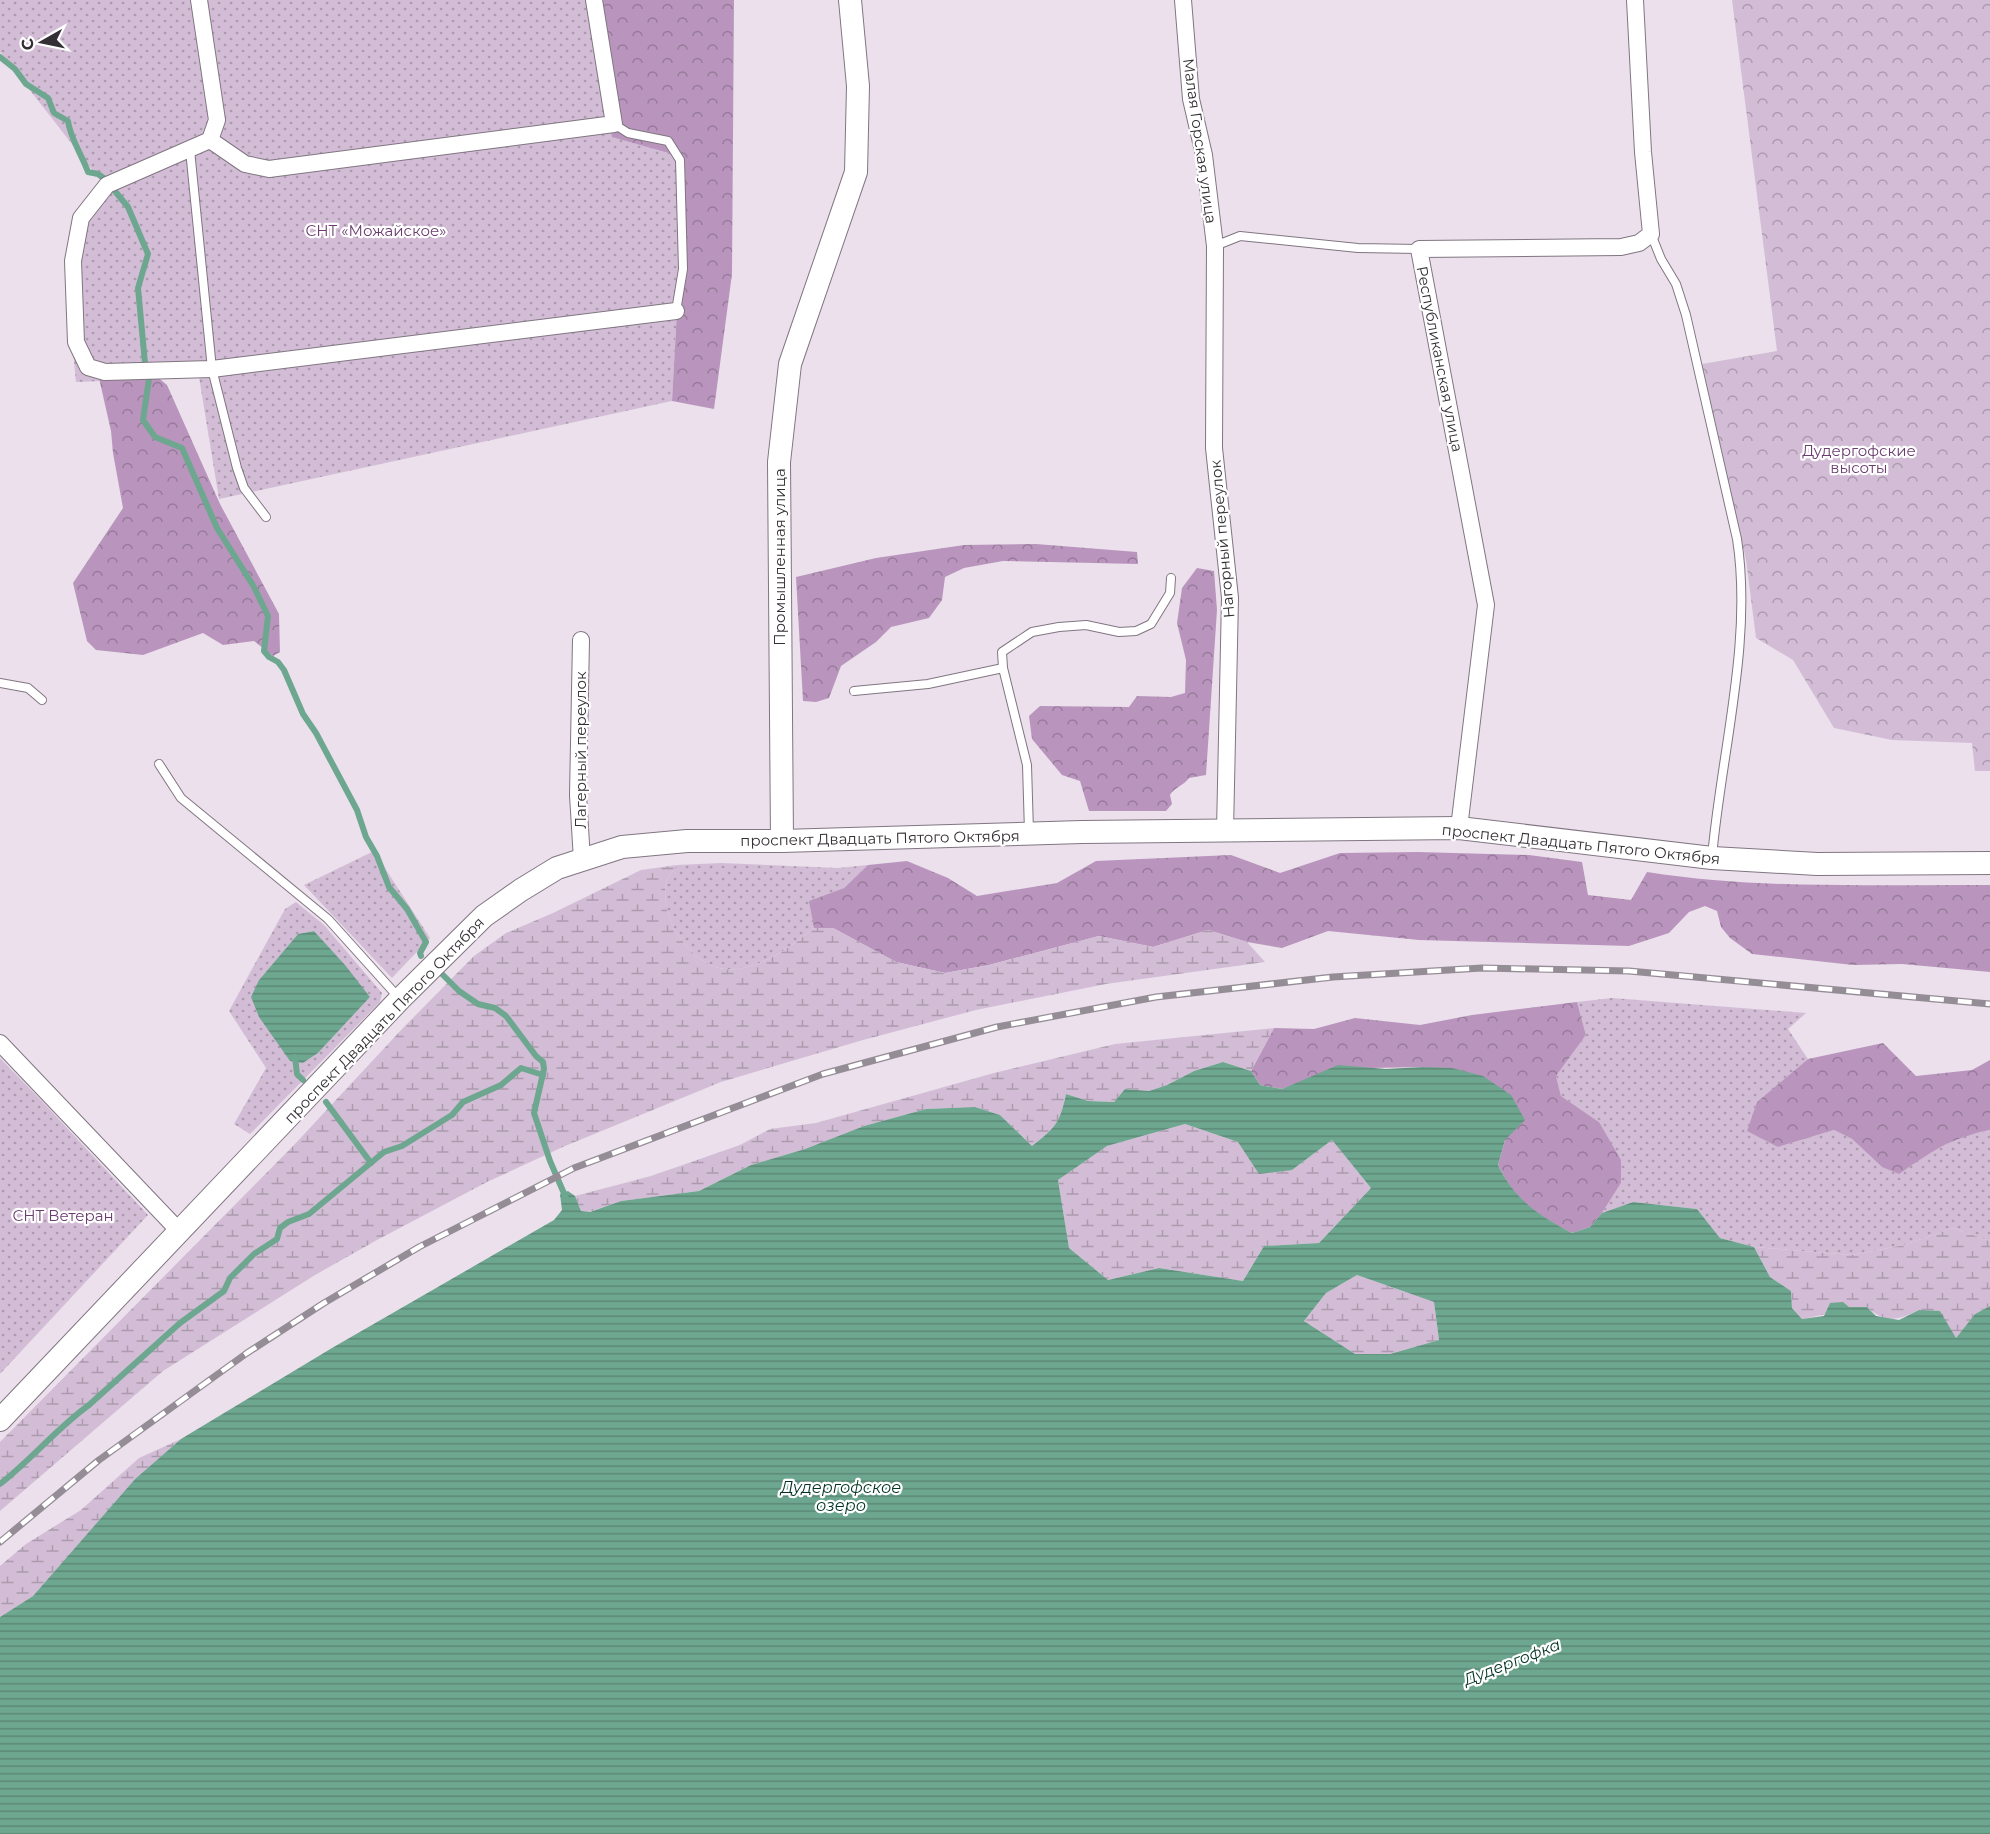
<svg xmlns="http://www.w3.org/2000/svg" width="1990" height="1834" font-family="Montserrat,sans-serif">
	<defs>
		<pattern id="grass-dots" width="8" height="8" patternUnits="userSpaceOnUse" patternTransform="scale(1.5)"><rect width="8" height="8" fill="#d3bdd6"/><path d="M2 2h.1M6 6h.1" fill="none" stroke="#ac9aae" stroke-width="1.8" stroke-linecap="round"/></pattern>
		<pattern id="forest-crowns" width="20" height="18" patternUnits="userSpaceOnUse" patternTransform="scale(1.5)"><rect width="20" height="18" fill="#b995bd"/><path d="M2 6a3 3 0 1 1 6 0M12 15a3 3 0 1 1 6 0" fill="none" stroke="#977a9a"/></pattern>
		<pattern id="wetland-marsh" width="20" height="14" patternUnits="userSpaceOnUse" patternTransform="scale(1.5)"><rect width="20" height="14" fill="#d3bdd6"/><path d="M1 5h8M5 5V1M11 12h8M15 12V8" fill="none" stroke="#ac9aae"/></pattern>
		<pattern id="park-crowns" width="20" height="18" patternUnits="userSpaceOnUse" patternTransform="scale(1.5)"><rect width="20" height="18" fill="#d3bdd6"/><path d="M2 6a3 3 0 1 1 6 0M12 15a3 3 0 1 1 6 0" fill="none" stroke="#ac9aae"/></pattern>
		<pattern id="water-rules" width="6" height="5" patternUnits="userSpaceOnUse" patternTransform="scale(1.5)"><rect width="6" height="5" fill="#6ea790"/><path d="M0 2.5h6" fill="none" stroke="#5b8876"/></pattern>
	</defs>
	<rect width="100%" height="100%" fill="#ebe0ec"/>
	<g fill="url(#grass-dots)" fill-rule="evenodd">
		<path d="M0 0H592L676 154 681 237 672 401 219 499 199 377 76 382 65 267 104 185 0 52Z"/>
		<path d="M374 851 430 938 392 978 304 885Z"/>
		<path d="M721 863 838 868 868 865 844 888 810 901 814 928C792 946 767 965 737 969 696 975 656 918 667 880 669 875 674 870 677 865Z"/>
		<path d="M296 902 324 925 382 993 380 1002 250 1134 234 1124 266 1068 229 1011 285 909ZM314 931 370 997 318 1053 303 1063 259 980 298 934Z"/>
		<path d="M1612 998 1806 1013 1788 1029 1808 1059 1757 1102 1778 1147 1834 1130 1852 1139 1882 1167 1937 1149 1963 1136 1990 1130V1241L1953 1228 1904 1245 1852 1255 1754 1247 1720 1238 1697 1209 1633 1202 1602 1213 1621 1183 1599 1122 1561 1096 1556 1076 1586 1035 1577 1002Z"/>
		<path d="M0 1058 40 1099 148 1215 0 1374Z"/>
	</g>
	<g fill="url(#forest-crowns)">
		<path d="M592 0H734L732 274 714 409 672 401 681 237 676 155 612 137Z"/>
		<path d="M156 376 167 385 220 504 279 614 280 652 273 656 254 641 223 645 203 633 143 655 96 650 87 641 73 583 123 508 113 453 111 431 99 378Z"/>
		<path d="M1036 544 1137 552 1138 564 1003 561 964 568 945 577 942 600 929 618 891 627 876 642 841 666 829 698 816 702 803 701 796 577 876 558 964 545Z"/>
		<path d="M1197 568 1214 571 1217 610 1206 775 1189 778C1183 786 1175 787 1170 795L1172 804 1166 811H1089L1080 781 1062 775 1032 739 1029 716 1040 706 1129 707 1137 696 1171 697 1185 693 1186 660 1177 623 1182 588Z"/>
		<path d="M1418 852 1529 855 1582 862 1588 895 1631 900 1647 872C1760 890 1876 884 1990 885V972L1902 964 1853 965 1752 954 1730 938 1721 927 1717 911 1705 906 1689 912 1669 933 1629 946 1419 940 1328 931 1282 948 1247 942 1208 930 1153 947 1099 936 989 965 945 973 896 962 833 928H814L809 901 844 888 868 865 907 861 948 878 977 896 1057 883 1096 861 1231 855 1280 873 1340 853Z"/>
		<path d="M1577 1002 1586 1035 1556 1076 1561 1096 1599 1122 1621 1160V1183L1602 1213 1590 1227 1572 1233C1537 1215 1515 1201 1498 1165L1505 1140 1422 1067 1371 1068 1308 1079 1282 1089 1260 1085 1251 1071 1274 1028 1314 1029 1355 1018 1420 1025 1472 1015Z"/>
		<path d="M1883 1043 1916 1076 1972 1070 1990 1060V1130C1950 1138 1931 1152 1899 1174L1882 1167 1852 1139 1834 1130 1778 1147 1747 1131 1757 1102 1808 1059Z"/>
	</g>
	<g fill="url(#wetland-marsh)">
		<path d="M677 865C674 870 669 875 667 880 656 918 696 975 737 969 767 965 792 946 814 928H833L896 962 945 973 989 965 1099 936 1153 947 1208 930 1247 942 1265 962 1106 984 976 1010 863 1040 721 1082 565 1146 487 1182 377 1240 315 1275 163 1371 0 1511V1442L294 1145 403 1028 474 956 506 933 553 913 641 870Z"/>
		<path d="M1274 1028 1251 1071 1223 1062 1194 1071 1167 1085 1149 1091 1125 1089 1114 1102 1088 1101 1066 1094C1060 1123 1055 1128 1032 1146L1000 1115 975 1107 926 1109 864 1126 805 1149 751 1165 699 1191 621 1201 589 1212 581 1211 575 1196 651 1176 740 1145 770 1129 816 1123 994 1073 1115 1044Z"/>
		<path d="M1185 1124 1238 1142 1292 1170 1332 1140 1371 1188 1319 1243 1264 1246 1243 1281 1159 1268 1108 1280 1069 1248 1058 1180 1107 1146Z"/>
		<path d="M1953 1228 1990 1241V1306L1975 1314 1956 1338 1919 1310C1899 1320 1885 1324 1867 1307 1844 1307 1824 1316 1802 1319L1792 1308 1791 1291 1770 1277 1754 1247 1852 1255 1904 1245Z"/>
		<path d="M1357 1275 1434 1302 1439 1340 1390 1354H1354L1304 1321 1326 1293Z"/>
		<path d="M181 1439 135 1479 33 1596 0 1617V1566L26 1544 81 1510 139 1458Z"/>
	</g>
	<path fill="url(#park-crowns)" d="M1732 0H1990V771H1975L1972 743 1892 740 1834 728 1793 660 1756 638 1746 560 1702 364 1777 351Z"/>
	<g fill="url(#water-rules)" fill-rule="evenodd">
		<path d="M314 931 345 965 370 997 318 1053 303 1063 290 1061 259 1017 251 997 259 980 298 934Z"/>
		<path d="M1223 1062 1251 1071 1260 1085 1282 1089 1338 1065 1386 1069 1422 1067 1452 1068 1483 1076 1511 1095 1525 1120 1505 1140 1498 1165C1515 1200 1538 1215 1572 1233L1590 1227 1602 1213 1633 1202 1697 1209 1720 1238 1754 1247 1770 1277 1791 1291 1792 1308 1802 1319 1824 1316 1830 1303 1843 1302 1849 1307H1867L1876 1316 1899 1320 1919 1310 1940 1311 1956 1338 1975 1314 1990 1306V1834H0V1617L33 1596 135 1479 181 1439 332 1348 554 1220 562 1210 560 1194 568 1191 575 1196 581 1211 590 1212 621 1201 699 1191 751 1165 805 1149 864 1126 926 1109 975 1107 1000 1115 1032 1146C1055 1128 1060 1123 1066 1094L1088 1101 1114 1102 1125 1089 1149 1091 1167 1085 1194 1071ZM1185 1124 1238 1142 1259 1174 1292 1170 1332 1140 1371 1188 1319 1243 1264 1246 1243 1281 1159 1268 1108 1280 1069 1248 1058 1180 1107 1146ZM1357 1275 1434 1302 1439 1340 1390 1354H1355L1304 1321 1326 1293Z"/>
	</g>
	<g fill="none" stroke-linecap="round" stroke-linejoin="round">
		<g stroke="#6ea790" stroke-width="6">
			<path d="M0 57 15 69 26 84 48 98 54 113 68 121C70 138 82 155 88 172L98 174 105 179"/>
			<path d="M114 190 128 207 148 254 138 288 145 363"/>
			<path d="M149 379 143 420 155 437 182 448 217 528 254 587 268 616 264 651 269 657 278 662 284 670 303 714 316 733 357 810 366 837 377 856 389 887 407 909 426 942 420 953 421 956"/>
			<path d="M442 974 459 991 478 1004 495 1008 506 1016 536 1056 543 1062 544 1069 534 1113 550 1161 566 1198"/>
			<path d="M295 1057 297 1074 303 1080"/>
			<path d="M326 1102 371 1163"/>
			<path d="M0 1484C31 1460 57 1428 89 1405L180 1323 224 1291 230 1278 254 1254 277 1239 280 1228 288 1222 309 1214 384 1152 402 1146 452 1115 463 1102 501 1085 521 1068 543 1075"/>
		</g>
		<defs>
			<g id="lane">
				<path d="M614 124 628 133 668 141 680 160 683 269 676 311"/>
				<path d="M190 150 212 369 237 468 244 488 266 517"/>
				<path d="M1651 234 1661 259 1676 284 1686 315 1737 539C1753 641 1721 754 1712 857"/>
				<path d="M1215 246 1240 236 1358 248 1419 249"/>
				<path d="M0 683 28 688 42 700"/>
				<path d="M854 691 928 684 1003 668"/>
				<path d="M159 764 181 798 328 919 400 999"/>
				<path d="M1029 832 1027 765 1003 668 1002 652 1032 632 1059 627 1086 625 1119 632 1136 631 1151 624 1170 593 1171 578"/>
			</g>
			<g id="street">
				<path d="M199 0 217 120 210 140 107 185 81 218 73 261 76 342 88 367 105 372 212 369 676 311"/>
				<path d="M1183 0 1191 99 1204 155 1215 246 1214 448 1230 598 1225 831"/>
				<path d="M210 140 245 164 269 169 614 124 594 0"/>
				<path d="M581 640 578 795 582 860"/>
				<path d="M1459 828 1486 605 1419 249 1621 247 1639 243 1651 234 1643 152 1635 0"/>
				<path d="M0 1043 180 1232"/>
			</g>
			<g id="secondary">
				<path d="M782 841 779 462 790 364 856 172 858 86 850 0"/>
				<path d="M0 1420 400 999 484 916 521 890 557 868 622 847 687 841H782L1082 832 1459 828 1712 858 1817 864 1990 863"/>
			</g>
		</defs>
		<use href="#lane" stroke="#807681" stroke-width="10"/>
		<use href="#street" stroke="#807681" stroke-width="18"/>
		<use href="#secondary" stroke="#807681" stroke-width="24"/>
		<use href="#lane" stroke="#fff" stroke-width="8"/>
		<use href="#street" stroke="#fff" stroke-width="16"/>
		<use href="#secondary" stroke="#fff" stroke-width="22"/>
		<defs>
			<path id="rail" d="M0 1542 99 1460 247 1353 324 1303 419 1247 574 1168 823 1074 997 1027 1156 997 1333 977 1482 968 1629 971 1990 1004"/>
		</defs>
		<use href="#rail" stroke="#958d96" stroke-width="7"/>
		<use href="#rail" stroke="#fff" stroke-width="4.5" stroke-dasharray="14" stroke-linecap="butt"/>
	</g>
	<g text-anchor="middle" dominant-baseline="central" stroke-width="4.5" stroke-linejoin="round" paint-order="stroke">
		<g font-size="15" fill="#342f34" stroke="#fff">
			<text transform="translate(1200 141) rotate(82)">Малая Горская улица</text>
			<text transform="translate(1440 359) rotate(79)">Республиканская улица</text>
			<text transform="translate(1222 539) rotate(-95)">Нагорный переулок</text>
			<text transform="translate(779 557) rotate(-90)">Промышленная улица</text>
			<text transform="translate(580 750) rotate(-90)">Лагерный переулок</text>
			<text transform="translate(880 838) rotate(-1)">проспект Двадцать Пятого Октября</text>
			<text transform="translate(1581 844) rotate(6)">проспект Двадцать Пятого Октября</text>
			<text transform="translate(384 1020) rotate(-46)">проспект Двадцать Пятого Октября</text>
		</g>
		<g font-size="15" fill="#6a3c70" stroke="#fff">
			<text x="376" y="230">СНТ «Можайское»</text>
			<text x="1859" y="450">Дудергофские<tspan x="1859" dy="17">высоты</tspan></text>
			<text x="63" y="1215">СНТ Ветеран</text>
		</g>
		<g font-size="16" font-style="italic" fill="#003323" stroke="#fff">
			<text x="841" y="1487">Дудергофское<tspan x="841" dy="18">озеро</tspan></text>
			<text transform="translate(1512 1662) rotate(-21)">Дудергофка</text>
		</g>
	</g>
	<g transform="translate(42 42) rotate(261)" stroke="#ffffff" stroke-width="4.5" paint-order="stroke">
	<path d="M0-4.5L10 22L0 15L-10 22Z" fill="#342f34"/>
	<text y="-9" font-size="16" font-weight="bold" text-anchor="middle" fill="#342f34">С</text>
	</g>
</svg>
